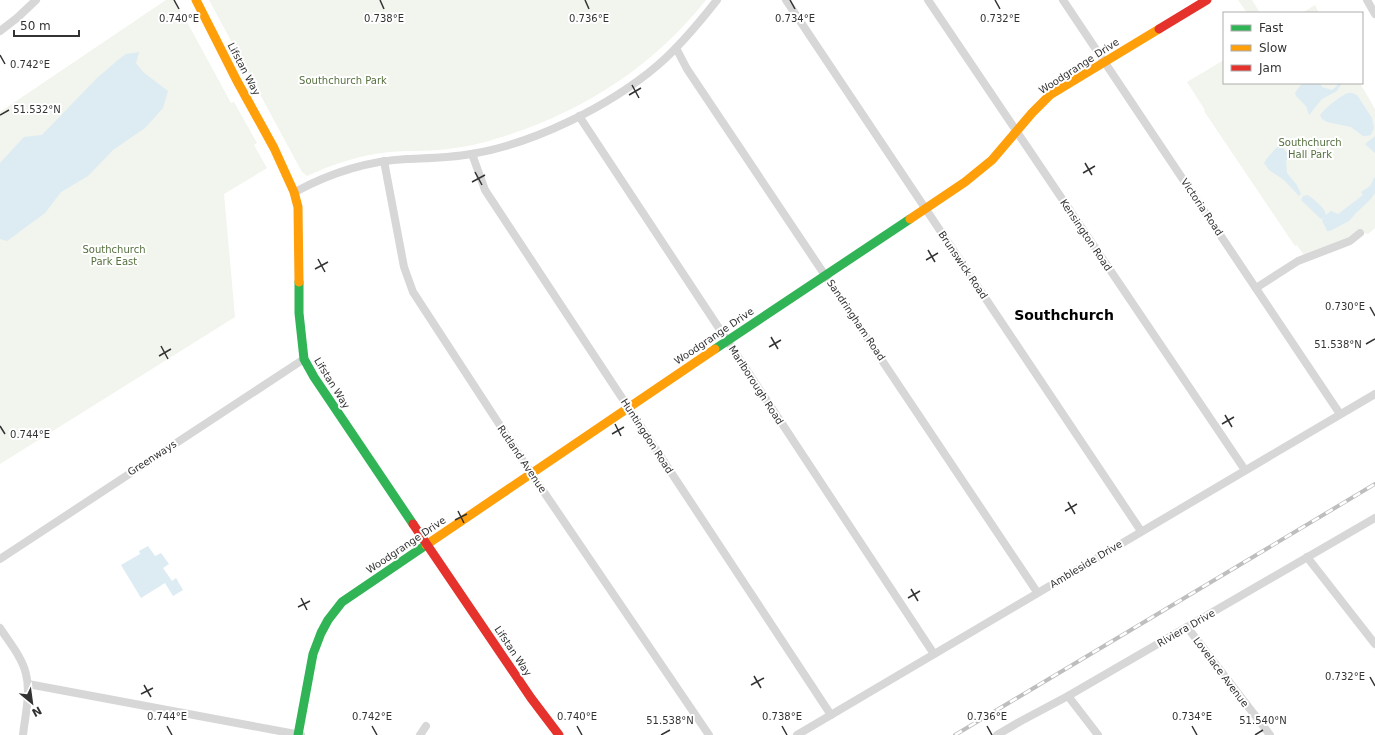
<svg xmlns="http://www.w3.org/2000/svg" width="1375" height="735" font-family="'DejaVu Sans',sans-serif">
	<rect width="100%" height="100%" fill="#fff"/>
	<g fill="#f1f5ed">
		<path d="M166 0H175L231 103 234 102 257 143 254 145 267 168 224 194 235 317 0 464V112Z"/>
		<path d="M209 0H706C655 64 589 108 511 134 493 140 474 146 455 148 433 152 411 150 389 152 360 155 333 164 307 176L302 172Z"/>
		<path d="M1238 0H1252L1260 13H1247Z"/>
		<path d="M1315 5 1319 13H1302Z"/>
		<path d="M1224 60V83H1360L1375 109V228L1368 234 1365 233 1360 228 1346 239 1304 255 1297 245 1295 246 1204 111 1205 110 1187 82Z"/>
	</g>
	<g fill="#ddebf3">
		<path d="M139 52 136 63 143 72 168 91 163 108 145 128 113 150 88 176 61 192 45 213 7 241 0 239V163L24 137 42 135 97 78 118 60 126 54Z"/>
		<path d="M1302 83H1320L1322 87 1332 90 1337 86 1336 83H1342L1337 91 1322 99 1309 115 1306 106 1296 96 1295 93Z"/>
		<path d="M1348 93H1352L1357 95 1372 118 1374 128 1371 135 1366 136H1363L1351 127 1327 122 1322 119 1320 115C1325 108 1340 96 1348 93Z"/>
		<path d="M1375 136V153L1365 144Z"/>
		<path d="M1278 146 1283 148 1290 156 1286 161 1287 173 1297 185 1301 194 1299 196 1284 180 1269 170 1264 163 1268 157Z"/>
		<path d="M1375 176V193L1370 200 1356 213 1349 221 1330 231H1327L1322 220 1324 218 1321 219 1301 200 1303 196 1308 195C1314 200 1325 207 1326 215L1331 211 1338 214 1363 195 1361 192 1370 186Z"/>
		<path d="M148 546 155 556 161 553 169 564 163 568 172 581 176 578 183 590 173 596 165 583 141 598 121 565 140 554 139 551Z"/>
	</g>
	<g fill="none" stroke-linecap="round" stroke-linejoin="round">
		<g stroke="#d7d7d7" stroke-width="8">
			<path d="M786 0 1141 531"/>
			<path d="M928 0 1245 470"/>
			<path d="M1063 0 1340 414"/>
			<path d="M1367 0 1375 14"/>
			<path d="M0 31 17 18 36 0"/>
			<path d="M676 48 687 69 1037 592"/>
			<path d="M579 116 934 654"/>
			<path d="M472 154 485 190 831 715"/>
			<path d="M384 161 404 267 413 292 531 473 709 735"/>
			<path d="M295 192C330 173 366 161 407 159 428 158 449 158 471 154 533 144 610 106 658 65 680 46 699 23 717 0"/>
			<path d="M1256 288 1298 261 1350 241 1360 233"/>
			<path d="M1307 557 1375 644"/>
			<path d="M0 559 304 359"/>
			<path d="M1187 627 1270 735"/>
			<path d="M0 628C9 642 22 657 26 674 31 693 25 716 23 735"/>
			<path d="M28 684 301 735"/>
			<path d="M1068 696 1098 735"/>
			<path d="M420 735 426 726"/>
			<path d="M797 735 1375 394"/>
			<path d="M997 735 1021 721 1068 696 1375 518"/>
		</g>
		<g stroke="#30b455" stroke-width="9">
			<path d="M299 282V313L304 359 314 377 413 524"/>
			<path d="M715 349 910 219"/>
			<path d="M298 735 313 654 321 633 328 620 342 602 426 545"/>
		</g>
		<g stroke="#ff9f0a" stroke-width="9">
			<path d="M196 0 237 81 274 148 294 192 298 207 299 282"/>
			<path d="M910 219 965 182 992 160 1032 113 1050 95 1159 29"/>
			<path d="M426 545 715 349"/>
		</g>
		<g stroke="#e5322d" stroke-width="9">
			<path d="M1159 29 1207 0"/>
			<path d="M413 524 531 698 559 735"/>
		</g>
		<defs>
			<path id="rail" d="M955 735 1375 484"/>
		</defs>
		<use href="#rail" stroke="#bebebe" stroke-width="4"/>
		<use href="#rail" stroke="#fff" stroke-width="2.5" stroke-dasharray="8" stroke-linecap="butt"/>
	</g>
	<path fill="none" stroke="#333" stroke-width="1.5" d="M174 0 179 9M380 0 384 9M585 0 589 9M790 0 795 9M995 0 1000 9M0 55 5 64M632 85 639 98M629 95 641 88M0 115 9 110M1085 163 1092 175M475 172 482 185M1083 173 1095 166M472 182 485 175M928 250 935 262M318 259 325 272M926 260 938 253M315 269 328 262M1370 307 1375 316M771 337 778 349M1366 344 1375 339M161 346 168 359M769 347 781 340M159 356 171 349M1225 415 1232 427M615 424 621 436M1222 424 1234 417M0 426 5 434M612 434 624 427M1068 502 1075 514M458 511 464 523M1065 511 1077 504M455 520 467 514M911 589 918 601M301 598 307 610M908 598 920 591M298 607 310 601M754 676 761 688M1370 677 1375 686M144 685 151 697M751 685 764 678M141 694 153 688M167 726 172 735M372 726 377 735M577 726 582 735M782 726 787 735M987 726 992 735M1192 726 1197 735M661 735 670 730M1255 735 1263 730"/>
	<g text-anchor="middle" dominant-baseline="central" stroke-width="4" stroke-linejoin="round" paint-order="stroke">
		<g font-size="10" fill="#333" stroke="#fff">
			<text transform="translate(1079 66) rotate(-33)">Woodgrange Drive</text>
			<text transform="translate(244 69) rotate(62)">Lifstan Way</text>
			<text transform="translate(1202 207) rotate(56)">Victoria Road</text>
			<text transform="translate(1086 235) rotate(56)">Kensington Road</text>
			<text transform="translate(963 265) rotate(56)">Brunswick Road</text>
			<text transform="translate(856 320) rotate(56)">Sandringham Road</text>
			<text transform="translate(714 336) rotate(-34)">Woodgrange Drive</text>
			<text transform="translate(332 383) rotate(58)">Lifstan Way</text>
			<text transform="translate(756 385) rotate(57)">Marlborough Road</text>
			<text transform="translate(647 436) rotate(57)">Huntingdon Road</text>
			<text transform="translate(152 458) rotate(-33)">Greenways</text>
			<text transform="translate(522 459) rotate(56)">Rutland Avenue</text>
			<text transform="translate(406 545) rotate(-34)">Woodgrange Drive</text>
			<text transform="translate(1086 564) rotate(-31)">Ambleside Drive</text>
			<text transform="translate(1186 628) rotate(-30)">Riviera Drive</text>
			<text transform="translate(513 651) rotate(56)">Lifstan Way</text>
			<text transform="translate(1221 672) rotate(53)">Lovelace Avenue</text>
		</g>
		<g font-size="10" fill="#56703f" stroke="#fff">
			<text x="343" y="80">Southchurch Park</text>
			<text x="1310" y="142">Southchurch<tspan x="1310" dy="12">Hall Park</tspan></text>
			<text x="114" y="249">Southchurch<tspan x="114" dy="12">Park East</tspan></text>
		</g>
		<g font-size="14" font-weight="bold" fill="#000" stroke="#fff">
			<text x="1064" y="315">Southchurch</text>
		</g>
	</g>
	<g font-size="10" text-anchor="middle" fill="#333" stroke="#fff" stroke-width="4" stroke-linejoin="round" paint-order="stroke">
		<text x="179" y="22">0.740°E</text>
		<text x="384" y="22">0.738°E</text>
		<text x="589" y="22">0.736°E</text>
		<text x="795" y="22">0.734°E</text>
		<text x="1000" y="22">0.732°E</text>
		<text x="30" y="68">0.742°E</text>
		<text x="37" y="113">51.532°N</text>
		<text x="1345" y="310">0.730°E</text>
		<text x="1338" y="348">51.538°N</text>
		<text x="30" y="438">0.744°E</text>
		<text x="1345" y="680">0.732°E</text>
		<text x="167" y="720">0.744°E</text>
		<text x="372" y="720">0.742°E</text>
		<text x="577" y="720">0.740°E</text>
		<text x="782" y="720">0.738°E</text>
		<text x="987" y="720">0.736°E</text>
		<text x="1192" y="720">0.734°E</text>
		<text x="670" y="724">51.538°N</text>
		<text x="1263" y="724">51.540°N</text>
	</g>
	<rect x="1223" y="12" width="140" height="72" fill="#ffffff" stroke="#adadad"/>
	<rect x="1231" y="25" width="20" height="6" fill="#30b455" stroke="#adadad"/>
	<text x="1259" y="32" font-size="12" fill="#333333">Fast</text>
	<rect x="1231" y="45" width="20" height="6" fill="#ff9f0a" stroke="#adadad"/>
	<text x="1259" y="52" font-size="12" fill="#333333">Slow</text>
	<rect x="1231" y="65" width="20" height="6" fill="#e5322d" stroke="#adadad"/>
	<text x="1259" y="72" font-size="12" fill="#333333">Jam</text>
	<g transform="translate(32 703) rotate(151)" stroke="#ffffff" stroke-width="3" paint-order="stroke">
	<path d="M0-3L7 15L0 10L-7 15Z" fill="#333333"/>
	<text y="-6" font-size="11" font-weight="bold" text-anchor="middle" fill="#333333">N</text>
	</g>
	<path d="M14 30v6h65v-6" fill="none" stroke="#333333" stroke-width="2"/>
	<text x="20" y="30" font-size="12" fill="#333333" stroke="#ffffff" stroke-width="3" paint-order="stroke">50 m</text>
</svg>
